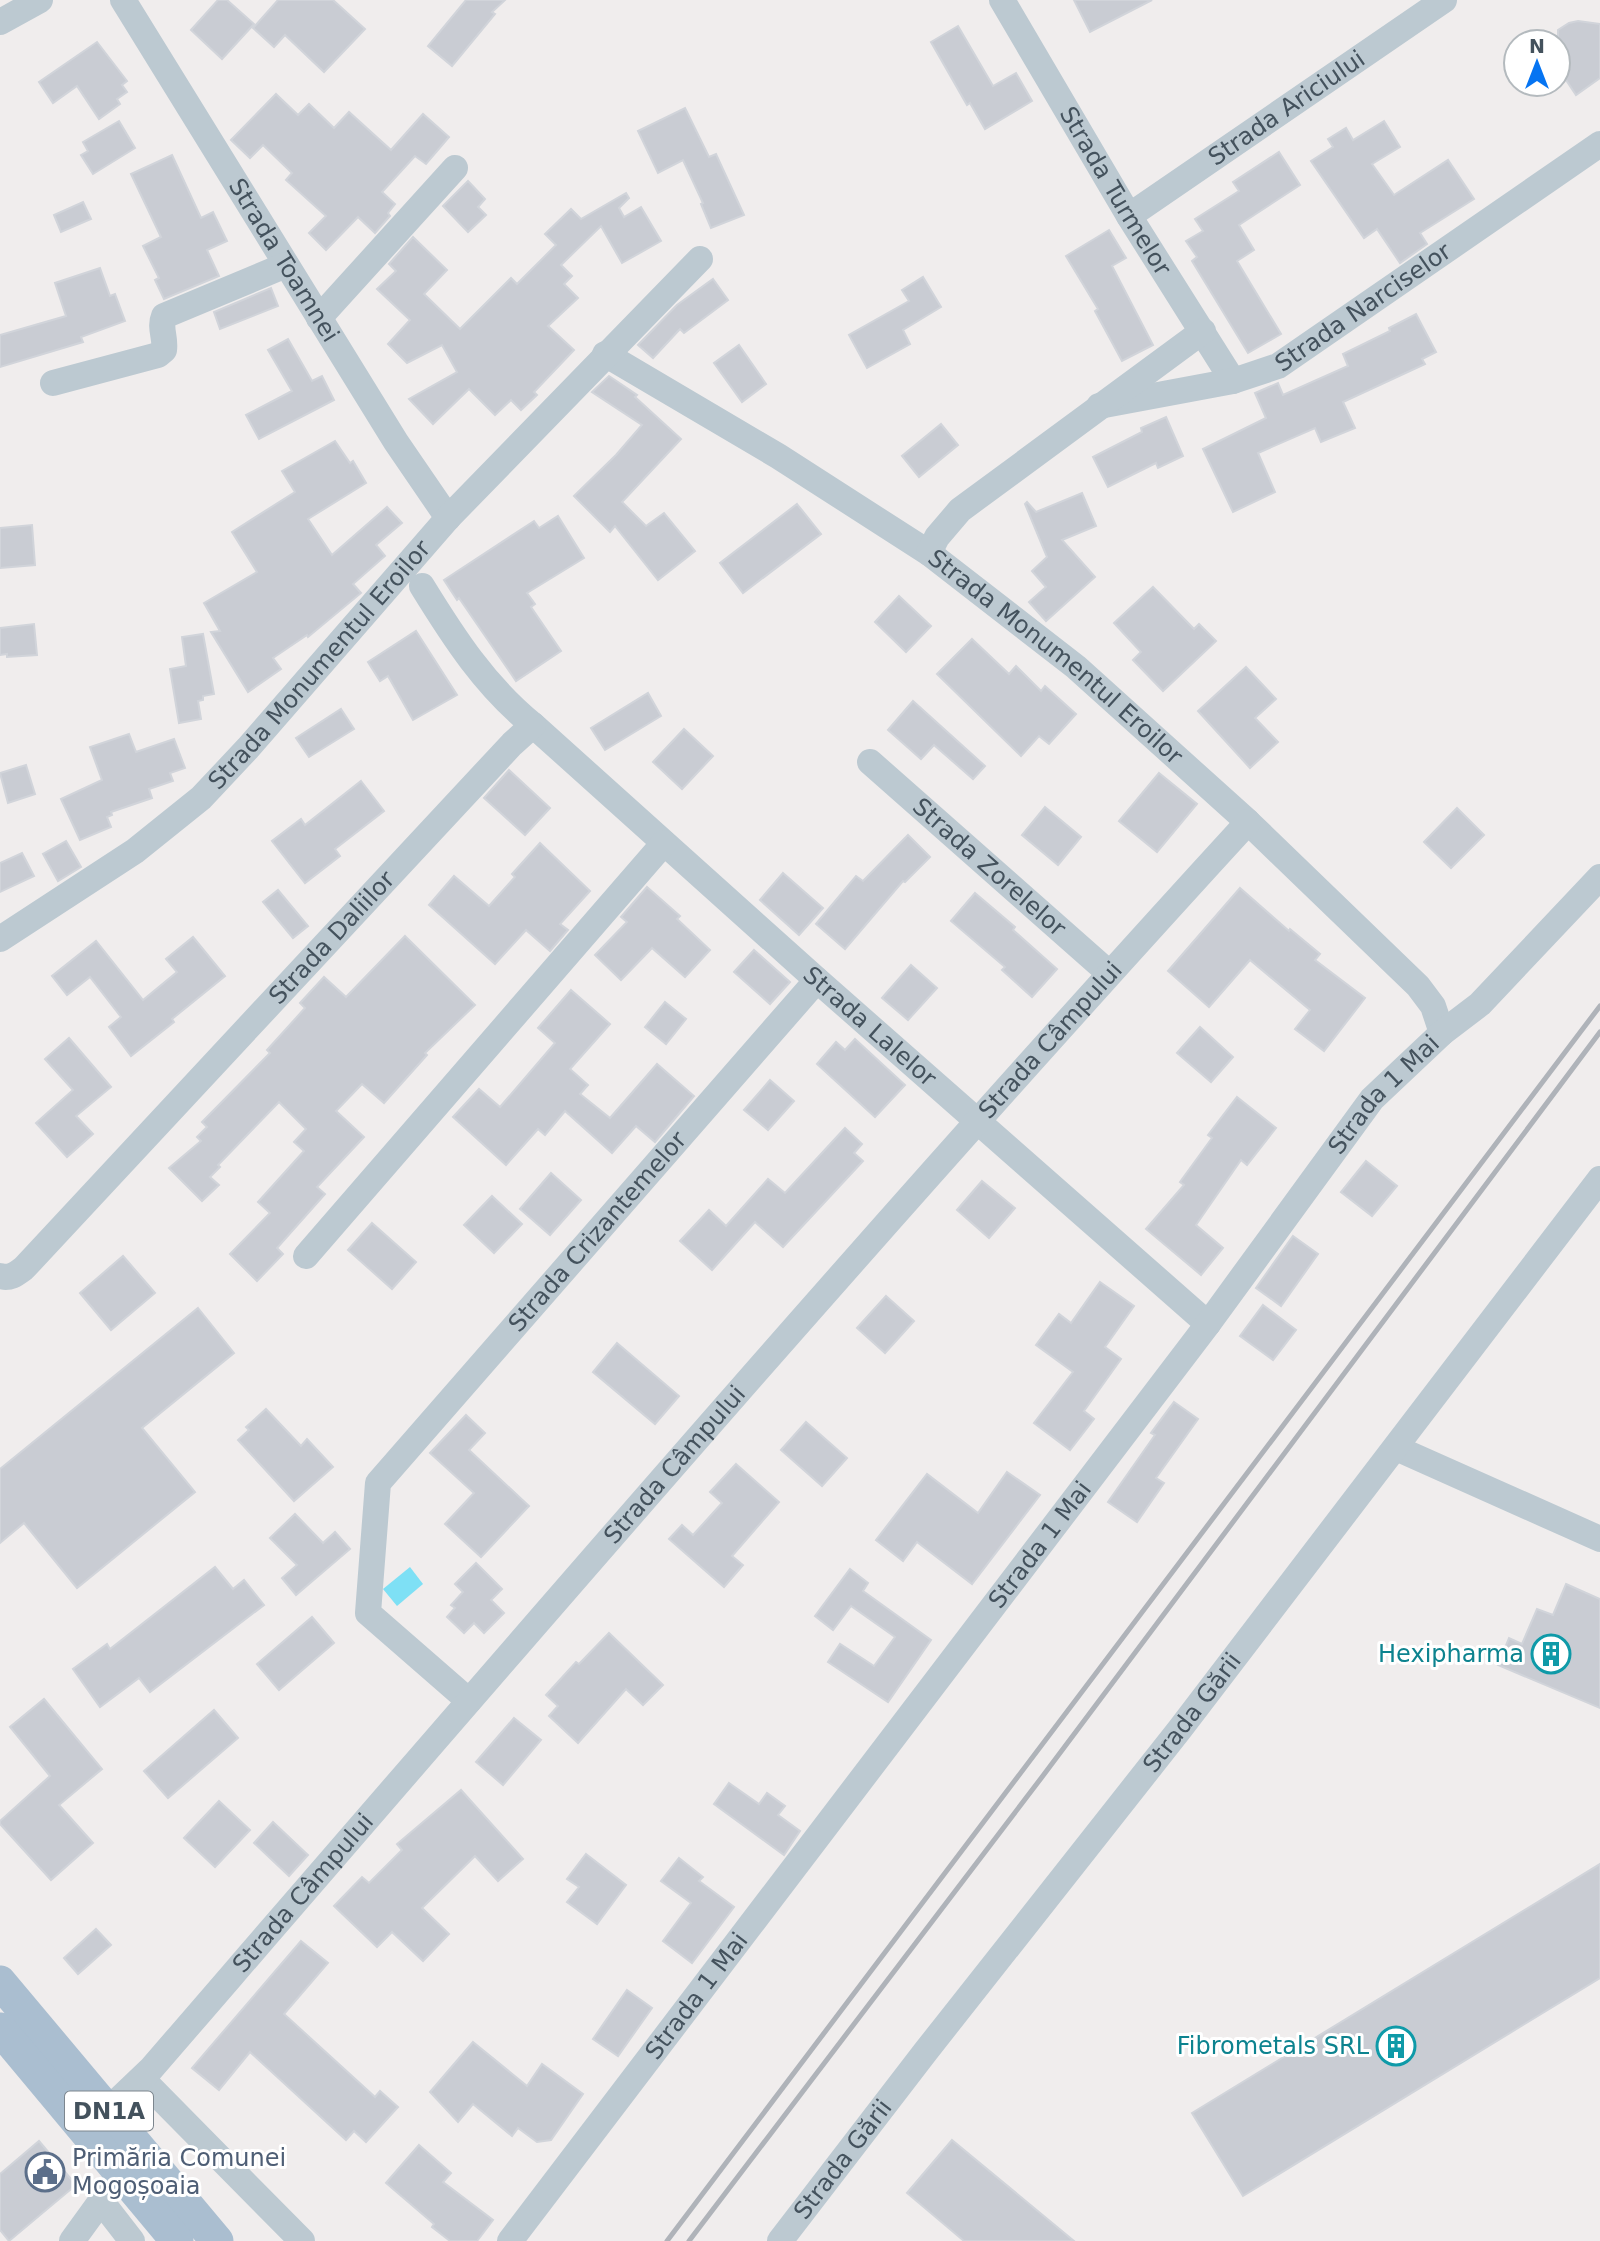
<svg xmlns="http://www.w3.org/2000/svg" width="1600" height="2241" font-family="'DejaVu Sans',sans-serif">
	<rect width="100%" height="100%" fill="#f0eded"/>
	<path fill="#7ee0f5" d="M410 1567 423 1584 397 1606 383 1589Z"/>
	<g fill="#c9ccd3" stroke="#d1d4da" stroke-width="2">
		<path d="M218 0H227L254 24 222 59 191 30Z"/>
		<path d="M278 0H333L365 29 324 72 285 35 274 47 253 28Z"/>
		<path d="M466 0H505L492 12 495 14 452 66 428 46Z"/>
		<path d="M1074 0H1152L1090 32Z"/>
		<path d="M1578 21 1600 24V78L1576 95 1558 68V30L1569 23Z"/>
		<path d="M958 26 993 86 1016 73 1032 101 985 129 970 103 967 105 931 42Z"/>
		<path d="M97 42 127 81 122 85 127 92 117 99 120 104 99 119 77 86 53 103 39 82Z"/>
		<path d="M276 94 298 115 309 104 334 128 349 112 391 150 423 114 449 137 426 164 415 156 382 192 395 204 388 213 390 216 375 233 358 217 326 250 309 233 326 216 286 180 292 173 263 145 250 158 231 140Z"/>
		<path d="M685 108 709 157 716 154 744 215 711 228 701 204 703 203 683 160 658 173 638 131Z"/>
		<path d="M119 121 135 148 93 174 81 155 88 151 83 142Z"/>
		<path d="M1384 121 1400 147 1372 164 1394 195 1448 160 1474 199 1420 233 1427 244 1400 263 1377 229 1364 238 1311 161 1333 147 1328 139 1346 128 1353 140Z"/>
		<path d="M1279 152 1300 185 1239 225 1254 250 1237 261 1281 334 1248 353 1192 261 1197 257 1186 241 1203 231 1195 219 1239 191 1233 182Z"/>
		<path d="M172 155 201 218 213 212 227 241 207 250 219 276 164 299 155 280 159 278 143 246 161 237 131 174Z"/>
		<path d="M468 181 485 199 478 207 486 215 468 232 443 206Z"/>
		<path d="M626 193 629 198 619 208 624 217 641 207 661 241 622 263 601 226 561 265 572 276 564 284 578 298 548 326 574 350 534 392 537 395 521 410 511 400 495 415 469 389 433 424 409 399 457 372 442 345 407 363 388 344 410 320 377 289 396 271 389 264 413 237 447 270 424 294 460 329 511 278 517 284 556 245 545 234 571 209 581 219Z"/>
		<path d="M83 202 91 219 61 232 54 215Z"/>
		<path d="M1109 230 1126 258 1112 266 1153 345 1122 361 1095 311 1098 309 1066 256Z"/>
		<path d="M100 268 110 296 115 294 125 321 81 337 83 342 0 367V335L66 316 55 283Z"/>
		<path d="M923 277 941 307 903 330 910 344 867 368 849 335 909 301 902 290Z"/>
		<path d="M713 279 728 300 684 333 680 329 653 358 638 345 677 305Z"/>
		<path d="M271 288 278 306 220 329 214 312Z"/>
		<path d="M1416 314 1436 352 1422 359 1425 364 1343 402 1355 428 1321 442 1315 428 1258 453 1275 492 1233 512 1203 449 1266 418 1255 393 1278 383 1283 395 1348 366 1343 354 1390 331 1389 328Z"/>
		<path d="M288 339 312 381 322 376 334 400 259 439 246 415 292 391 268 350Z"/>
		<path d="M739 345 766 384 742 402 714 363Z"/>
		<path d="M609 376 637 395 635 397 681 439 622 502 646 526 664 513 695 551 658 580 615 526 610 532 574 496 616 455 642 425 592 392Z"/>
		<path d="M1166 417 1183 456 1158 468 1156 463 1108 487 1093 457 1142 432 1141 428Z"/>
		<path d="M941 424 958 445 919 477 902 456Z"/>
		<path d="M335 441 350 463 353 461 366 483 308 519 332 555 387 507 402 523 376 545 385 556 353 584 361 593 308 637 307 635 273 658 281 669 248 692 211 632 220 631 204 603 257 572 232 532 295 492 282 471Z"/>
		<path d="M1082 493 1096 526 1062 540 1095 577 1046 621 1029 602 1046 587 1032 571 1047 557 1025 504 1027 502 1036 512Z"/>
		<path d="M797 504 821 534 743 593 720 563Z"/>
		<path d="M558 516 584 558 527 593 535 604 531 607 561 651 516 681 459 598 457 600 444 580 534 521 539 528Z"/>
		<path d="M32 525 35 565 0 568V528Z"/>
		<path d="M1153 587 1194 629 1199 624 1216 641 1163 691 1133 660 1141 652 1114 623Z"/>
		<path d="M899 596 931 626 906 652 875 622Z"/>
		<path d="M34 624 37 655 7 657V654L0 655V628Z"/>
		<path d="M416 631 457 695 413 720 388 676 380 681 368 662Z"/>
		<path d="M203 634 214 694 203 696V700L198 701 201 719 179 723 170 669 186 666 182 637Z"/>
		<path d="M972 639 1009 674 1016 666 1041 691 1045 686 1076 714 1049 744 1039 736 1021 756 937 674Z"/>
		<path d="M1246 667 1276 699 1255 718 1278 742 1250 768 1198 711Z"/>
		<path d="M648 693 661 716 605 750 591 728Z"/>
		<path d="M913 701 985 766 973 779 934 745 921 759 888 730Z"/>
		<path d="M341 709 354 729 309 757 296 738Z"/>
		<path d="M684 729 713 756 682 789 653 762Z"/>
		<path d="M129 734 136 752 174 739 185 768 170 773 173 781 149 789 152 798 111 812 112 815 107 817 111 827 80 840 61 799 102 780 90 747Z"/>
		<path d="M26 765 35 794 8 803 0 773Z"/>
		<path d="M509 770 550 808 525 835 484 798Z"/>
		<path d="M1159 773 1197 804 1157 852 1119 821Z"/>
		<path d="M361 781 384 811 335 849 340 856 305 883 272 841 301 819 305 825Z"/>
		<path d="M1045 807 1081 837 1058 865 1022 835Z"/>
		<path d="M1457 808 1484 835 1451 868 1424 842Z"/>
		<path d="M908 835 930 857 905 882 903 881 845 949 816 924 856 876 863 881Z"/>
		<path d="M66 841 81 867 58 881 43 854Z"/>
		<path d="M540 843 590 891 560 924 568 930 550 951 526 930 495 964 429 905 454 876 489 906 515 877 512 874Z"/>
		<path d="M22 853 34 876 0 892V863Z"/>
		<path d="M783 873 823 908 799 935 760 900Z"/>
		<path d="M647 887 680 916 677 919 710 950 685 977 652 948 621 980 595 955 627 922 621 917Z"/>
		<path d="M1240 888 1289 931 1290 929 1320 954 1315 960 1365 998 1324 1051 1295 1029 1310 1010 1250 960 1209 1007 1168 971Z"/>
		<path d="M278 890 308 926 293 938 263 902Z"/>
		<path d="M975 893 1015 927 1013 930 1057 969 1032 997 1002 970 1005 967 951 921Z"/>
		<path d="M405 936 475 1005 425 1053 427 1055 384 1103 362 1084 336 1111 364 1137 317 1187 325 1194 277 1248 283 1254 257 1281 230 1254 270 1213 258 1202 304 1151 294 1142 306 1129 279 1102 218 1165 220 1167 210 1177 219 1185 202 1201 169 1168 201 1141 197 1137 207 1127 202 1122 270 1053 267 1050 305 1008 300 1003 324 977 346 997Z"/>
		<path d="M193 937 225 976 172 1019 174 1022 131 1056 109 1027 121 1017 90 977 67 995 52 976 96 941 143 1000 177 972 166 959Z"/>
		<path d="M754 950 790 982 770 1004 734 972Z"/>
		<path d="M911 965 937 988 908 1020 882 998Z"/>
		<path d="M571 990 610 1024 570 1069 588 1085 580 1094 610 1118 657 1064 694 1096 655 1142 636 1126 612 1153 565 1111 545 1135 538 1129 506 1165 453 1117 479 1089 500 1107 555 1043 538 1028Z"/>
		<path d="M665 1002 686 1019 666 1044 645 1027Z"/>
		<path d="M1200 1027 1233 1057 1211 1082 1177 1053Z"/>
		<path d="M69 1038 111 1087 76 1116 93 1134 67 1157 36 1123 73 1090 45 1059Z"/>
		<path d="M855 1039 905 1085 875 1117 817 1064 836 1042 845 1050Z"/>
		<path d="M770 1080 794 1101 768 1130 744 1110Z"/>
		<path d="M1237 1097 1276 1128 1247 1165 1241 1160 1196 1225 1223 1248 1201 1275 1146 1229 1184 1185 1180 1182 1212 1138 1208 1135Z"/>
		<path d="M845 1128 862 1144 854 1153 863 1161 783 1247 755 1222 712 1270 680 1241 709 1210 726 1226 768 1179 785 1193Z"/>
		<path d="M1366 1161 1397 1186 1372 1216 1341 1192Z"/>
		<path d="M551 1173 581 1200 550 1235 520 1209Z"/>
		<path d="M982 1181 1015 1208 989 1238 957 1210Z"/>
		<path d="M492 1196 522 1224 494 1253 464 1225Z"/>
		<path d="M372 1223 416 1262 392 1289 348 1250Z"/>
		<path d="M1293 1236 1318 1254 1281 1306 1256 1288Z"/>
		<path d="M123 1256 155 1293 111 1330 80 1293Z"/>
		<path d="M1100 1282 1134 1306 1105 1347 1121 1359 1084 1411 1094 1419 1070 1450 1034 1423 1073 1372 1036 1345 1059 1314 1071 1323Z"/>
		<path d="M886 1296 914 1321 885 1353 857 1328Z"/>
		<path d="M1263 1305 1296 1330 1273 1360 1240 1336Z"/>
		<path d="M198 1308 234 1353 142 1428 195 1492 77 1588 24 1523 0 1543V1469Z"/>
		<path d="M617 1343 679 1396 655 1424 593 1372Z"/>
		<path d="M1174 1402 1198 1419 1156 1478 1164 1483 1137 1522 1108 1502 1155 1435 1151 1433Z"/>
		<path d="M266 1409 301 1446 307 1439 333 1467 294 1501 238 1440 249 1430 246 1427Z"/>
		<path d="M466 1415 485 1433 469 1450 529 1506 481 1557 445 1524 474 1493 430 1453Z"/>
		<path d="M806 1422 847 1458 822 1486 781 1450Z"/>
		<path d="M736 1464 779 1502 732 1556 743 1565 724 1587 669 1539 682 1525 693 1535 722 1503 710 1492Z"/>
		<path d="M1007 1472 1040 1495 972 1584 917 1542 903 1561 876 1540 927 1474 978 1513Z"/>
		<path d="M295 1514 323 1543 335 1532 350 1549 296 1595 282 1578 297 1565 270 1538Z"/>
		<path d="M476 1563 502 1589 491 1600 504 1613 484 1633 474 1623 464 1633 447 1617 455 1608 451 1605 463 1592 455 1584Z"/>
		<path d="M215 1567 233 1589 244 1580 264 1605 150 1692 139 1678 100 1707 73 1669 107 1644 110 1649Z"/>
		<path d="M850 1569 868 1583 863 1591 931 1640 888 1702 828 1662 840 1644 874 1666 895 1637 851 1606 833 1630 815 1616Z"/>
		<path d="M1566 1584 1600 1599V1708L1498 1665 1509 1638 1522 1644 1537 1609 1553 1615Z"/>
		<path d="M312 1617 334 1643 279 1690 257 1664Z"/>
		<path d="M609 1633 663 1685 643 1705 626 1689 578 1743 549 1716 558 1706 546 1695 576 1662 579 1664Z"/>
		<path d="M44 1699 102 1769 59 1805 93 1843 51 1880 0 1824V1821L50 1776 10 1727Z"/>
		<path d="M214 1710 238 1738 168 1798 144 1771Z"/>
		<path d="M514 1718 541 1740 503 1785 476 1762Z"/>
		<path d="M729 1783 759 1804 767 1793 785 1806 778 1815 800 1831 784 1855 714 1804Z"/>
		<path d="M461 1790 523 1859 498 1881 475 1856 422 1908 449 1934 423 1961 392 1932 377 1947 334 1906 362 1877 369 1883 402 1850 397 1844Z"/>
		<path d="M219 1801 250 1830 215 1867 184 1838Z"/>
		<path d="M273 1822 308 1855 289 1876 254 1843Z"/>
		<path d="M586 1854 626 1885 597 1924 567 1902 579 1887 567 1879Z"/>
		<path d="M679 1858 703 1877 699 1881 734 1907 692 1963 663 1941 691 1903 661 1881Z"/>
		<path d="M1600 1864V1978L1243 2196 1192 2113Z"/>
		<path d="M96 1929 111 1945 78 1974 64 1958Z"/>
		<path d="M301 1941 328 1963 284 2014 375 2097 380 2091 398 2107 366 2142 354 2131 346 2140 250 2052 219 2090 192 2068Z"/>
		<path d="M627 1990 652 2008 618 2056 593 2039Z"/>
		<path d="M473 2042 527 2086 542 2064 583 2094 551 2140 537 2142 518 2128 512 2136 473 2104 458 2122 430 2092Z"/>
		<path d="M952 2140 1074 2241H964L907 2193Z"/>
		<path d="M39 2141 76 2185 9 2241 0 2230V2174Z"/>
		<path d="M419 2145 451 2173 443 2182 493 2220 477 2241H450L432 2227 434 2224 386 2183Z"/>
	</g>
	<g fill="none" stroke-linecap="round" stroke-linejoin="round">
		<g stroke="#bcc9d1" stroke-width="26">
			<path id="s1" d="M123 0 396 442 448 518"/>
			<path id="s2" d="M1002 0 1129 216 1233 381"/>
			<path d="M0 22 40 0"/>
			<path id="s3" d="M1129 216 1444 0"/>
			<path d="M319 318 455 168"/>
			<path id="s4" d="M605 354 778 456 929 553 1076 667 1248 822 1418 986 1433 1006 1442 1033"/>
			<path d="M53 383 158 355 164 350C166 337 159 328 164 316L286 265"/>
			<path id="s5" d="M1099 406 1233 381 1278 366 1600 144"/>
			<path d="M929 553 937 537 960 510 1203 331"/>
			<path id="s6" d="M533 725 817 980 1208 1324"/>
			<path id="s7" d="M870 762 1109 973"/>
			<path id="s8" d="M0 939 135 851 201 798 248 748 448 518 700 259"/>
			<path d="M306 1256 664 843"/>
			<path id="s9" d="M0 1276C10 1279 16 1274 24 1268L512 744 533 725C485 686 454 638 422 586"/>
			<path d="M1396 1448 1600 1539"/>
			<path id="s10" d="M469 1701 368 1613 378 1483 817 980"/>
			<path d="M142 2079 302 2241"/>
			<path id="s11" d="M108 2110 151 2069C513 1650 874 1230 1248 822"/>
			<path d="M101 2201 132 2241"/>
			<path d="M72 2241 101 2201 123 2177"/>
			<path id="s12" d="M510 2241 1208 1324 1372 1099 1442 1033 1480 1004 1600 877"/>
			<path id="s13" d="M780 2241 926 2051 1180 1729 1600 1179"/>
		</g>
		<g stroke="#aabed0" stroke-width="33">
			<path d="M0 1982 217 2241"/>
			<path d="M0 2029 177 2241"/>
		</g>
		<g stroke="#afb3b9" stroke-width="5">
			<path d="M667 2241 1600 1006"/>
			<path d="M689 2241 1042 1777 1600 1032"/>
		</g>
	</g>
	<defs>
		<symbol id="building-ring" viewBox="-11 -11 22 22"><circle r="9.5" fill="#fff" stroke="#0f9aa8" stroke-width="1.5"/><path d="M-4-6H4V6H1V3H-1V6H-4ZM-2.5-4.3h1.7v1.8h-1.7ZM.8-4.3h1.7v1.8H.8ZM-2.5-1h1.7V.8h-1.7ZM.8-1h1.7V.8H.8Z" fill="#0f9aa8"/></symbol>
		<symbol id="civic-ring" viewBox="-11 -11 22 22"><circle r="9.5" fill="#fff" stroke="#5c6f8a" stroke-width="1.5"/><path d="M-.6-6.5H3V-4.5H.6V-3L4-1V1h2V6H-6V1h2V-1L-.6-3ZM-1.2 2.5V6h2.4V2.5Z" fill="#5c6f8a"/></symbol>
	</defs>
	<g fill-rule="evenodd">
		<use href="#building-ring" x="1529" y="1632" width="44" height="44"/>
		<use href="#building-ring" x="1374" y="2024" width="44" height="44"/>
		<use href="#civic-ring" x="23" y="2150" width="44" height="44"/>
	</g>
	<g text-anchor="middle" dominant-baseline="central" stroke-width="6" stroke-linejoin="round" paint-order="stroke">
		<rect fill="#fff" stroke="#7c868e" stroke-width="2" x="65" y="2091.5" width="88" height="39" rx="5"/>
		<g font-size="23" font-weight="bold" fill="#44525d">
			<text x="109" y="2111">DN1A</text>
		</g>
		<g font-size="24" fill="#44525d" stroke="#fff">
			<text stroke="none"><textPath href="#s3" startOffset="191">Strada Ariciului</textPath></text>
			<text stroke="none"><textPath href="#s2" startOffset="222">Strada Turmelor</textPath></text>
			<text stroke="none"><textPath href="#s1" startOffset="306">Strada Toamnei</textPath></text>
			<text stroke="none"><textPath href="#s5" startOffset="287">Strada Narciselor</textPath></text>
			<text stroke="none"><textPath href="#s4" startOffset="544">Strada Monumentul Eroilor</textPath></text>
			<text stroke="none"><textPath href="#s8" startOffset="424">Strada Monumentul Eroilor</textPath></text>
			<text stroke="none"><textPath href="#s7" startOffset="159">Strada Zorelelor</textPath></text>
			<text stroke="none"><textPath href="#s9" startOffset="478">Strada Daliilor</textPath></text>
			<text stroke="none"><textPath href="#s6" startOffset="452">Strada Lalelor</textPath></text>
			<text stroke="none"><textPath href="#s11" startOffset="1426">Strada Câmpului</textPath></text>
			<text stroke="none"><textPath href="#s12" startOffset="1442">Strada 1 Mai</textPath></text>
			<text stroke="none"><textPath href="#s10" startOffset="598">Strada Crizantemelor</textPath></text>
			<text stroke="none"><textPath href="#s11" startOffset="859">Strada Câmpului</textPath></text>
			<text stroke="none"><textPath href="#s12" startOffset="875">Strada 1 Mai</textPath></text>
			<text stroke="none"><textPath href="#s13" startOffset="670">Strada Gării</textPath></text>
			<text stroke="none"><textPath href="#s11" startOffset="292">Strada Câmpului</textPath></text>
			<text stroke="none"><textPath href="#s12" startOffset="308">Strada 1 Mai</textPath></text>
			<text stroke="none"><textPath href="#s13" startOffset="103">Strada Gării</textPath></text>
		</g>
		<g font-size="24" fill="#0d838f" stroke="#fff" text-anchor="end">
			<text x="1524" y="1654">Hexipharma</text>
			<text x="1369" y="2046">Fibrometals SRL</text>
		</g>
		<g font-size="24" fill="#4e5e75" stroke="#fff" text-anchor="start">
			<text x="72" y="2158">Primăria Comunei<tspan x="72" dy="28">Mogoșoaia</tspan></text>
		</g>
	</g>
	<g transform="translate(1537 63)"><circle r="33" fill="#ffffff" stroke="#b4babe" stroke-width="2"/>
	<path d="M0-5L12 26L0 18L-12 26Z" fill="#0574f2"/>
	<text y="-10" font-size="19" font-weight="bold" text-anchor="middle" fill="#44525d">N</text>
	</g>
</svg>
